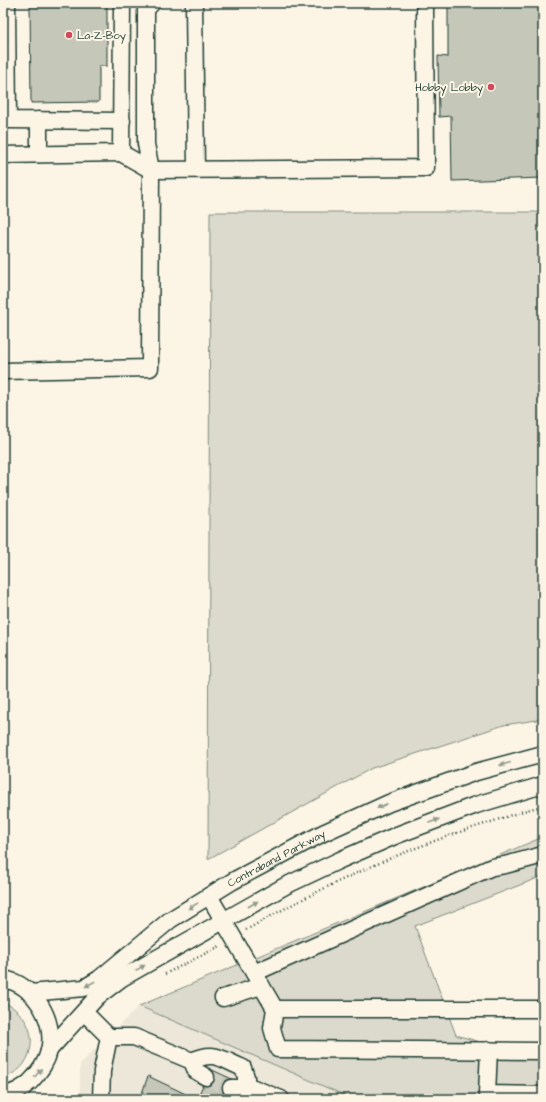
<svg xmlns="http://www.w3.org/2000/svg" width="546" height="1102" font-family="'Architects Daughter',sans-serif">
	<rect width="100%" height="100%" fill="#fcf5e5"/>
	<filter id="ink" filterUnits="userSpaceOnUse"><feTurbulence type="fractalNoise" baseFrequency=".025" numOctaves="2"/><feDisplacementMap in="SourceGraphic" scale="8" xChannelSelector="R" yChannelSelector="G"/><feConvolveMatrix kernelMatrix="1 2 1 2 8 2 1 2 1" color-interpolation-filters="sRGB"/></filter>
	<g filter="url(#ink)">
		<path fill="#ece7d8" d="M139 1006 353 1099H80V1064Z"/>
		<g fill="#dcdacc" stroke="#7e8c80">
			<path d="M210 212H543V719L504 725 372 768 208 859Z"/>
			<path d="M543 837V876L415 926 456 1035 543 1060V1099H353L139 1006Z"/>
			<path d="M3 1002C28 1013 40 1040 24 1064 19 1071 11 1075 3 1078Z"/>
		</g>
		<g fill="#c5c7b9" stroke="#1f3d34">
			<path d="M30 3H107V66H99V102L31 103Z"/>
			<path d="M448 3H543V178L452 181 451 116 439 117 438 56 448 57Z"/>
			<path d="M210 1069 234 1080 226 1099H197Z"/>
			<path d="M148 1076 196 1099H140Z"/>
		</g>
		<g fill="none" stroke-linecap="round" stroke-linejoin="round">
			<path stroke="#d0d0c2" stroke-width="16" stroke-dasharray="16 8" stroke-linecap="butt" d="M206 1077 231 1088"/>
			<defs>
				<g id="minor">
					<path d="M7 3 8 120 122 121"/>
					<path d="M194 3 196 169"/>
					<path d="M39 120V154"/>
					<path d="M121 153 151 170 426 168 425 3"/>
					<path d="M3 155 121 153 122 3"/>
					<path d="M3 371 150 368 151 170 146 144V9L152 3"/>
					<path d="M209 896 275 1009 272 1028 278 1049 543 1051"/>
					<path d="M254 973 492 867 505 865 543 855"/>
					<path d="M3 979C35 984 56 1021 49 1051 46 1064 39 1073 30 1082 23 1088 13 1094 3 1095"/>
					<path id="s1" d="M30 993 84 988 99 979 170 920 233 881 323 833 389 803 476 772 543 754"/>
					<path d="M223 998 261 986"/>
					<path d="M275 1009H543"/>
					<path d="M84 1012 109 1037 102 1071 101 1099"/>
					<path d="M109 1037H134L192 1061 196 1071 206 1077"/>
					<path d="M49 1050 97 997 122 978 285 886 340 860 397 835 476 805 543 785"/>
					<path d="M489 1050 487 1094 543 1095"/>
					<path d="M192 1061C215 1050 221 1059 243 1068L246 1077V1085"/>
					<path d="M231 1088H240L246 1085 281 1099"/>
				</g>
			</defs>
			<use href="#minor" stroke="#1f3d34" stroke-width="19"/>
			<g stroke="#1f3d34" stroke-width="2.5" stroke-dasharray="1 3" stroke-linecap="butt">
				<path d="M246 930C323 886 403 849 488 823 506 817 524 810 543 806"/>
				<path d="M165 974 220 946"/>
			</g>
			<use href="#minor" stroke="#fcf5e5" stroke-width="16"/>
		</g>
		<defs><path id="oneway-solid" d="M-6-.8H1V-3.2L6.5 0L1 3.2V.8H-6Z"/></defs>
		<g fill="#8e998c">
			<use href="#oneway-solid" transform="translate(505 764) rotate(165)"/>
			<use href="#oneway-solid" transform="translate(382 806) rotate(155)"/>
			<use href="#oneway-solid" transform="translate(434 821) rotate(-21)"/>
			<use href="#oneway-solid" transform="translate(253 904) rotate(-30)"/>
			<use href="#oneway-solid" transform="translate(193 906) rotate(149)"/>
			<use href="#oneway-solid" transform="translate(140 968) rotate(-29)"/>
			<use href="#oneway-solid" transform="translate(90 984) rotate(151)"/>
			<use href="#oneway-solid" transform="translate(38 1073) rotate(-50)"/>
		</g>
	</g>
	<g fill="#d1495b" stroke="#fcf5e5" stroke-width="1.5">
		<circle cx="69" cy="35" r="4"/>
		<circle cx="491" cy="87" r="4"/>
	</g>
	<g text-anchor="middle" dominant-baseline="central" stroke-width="4" stroke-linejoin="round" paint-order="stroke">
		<g font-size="11" fill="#1f3d34" stroke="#fcf5e5" text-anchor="start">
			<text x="77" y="35">La-Z-Boy</text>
			<text x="483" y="87" text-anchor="end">Hobby Lobby</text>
		</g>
		<g font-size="11" fill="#1f3d34" stroke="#fcf5e5">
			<text stroke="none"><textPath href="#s1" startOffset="287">Contraband Parkway</textPath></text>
		</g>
	</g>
	<rect width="546" height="1102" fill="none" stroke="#fcf5e5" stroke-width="16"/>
	<rect x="8" y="8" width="530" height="1086" fill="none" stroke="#1f3d34" stroke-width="1.5" filter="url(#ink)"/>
</svg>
